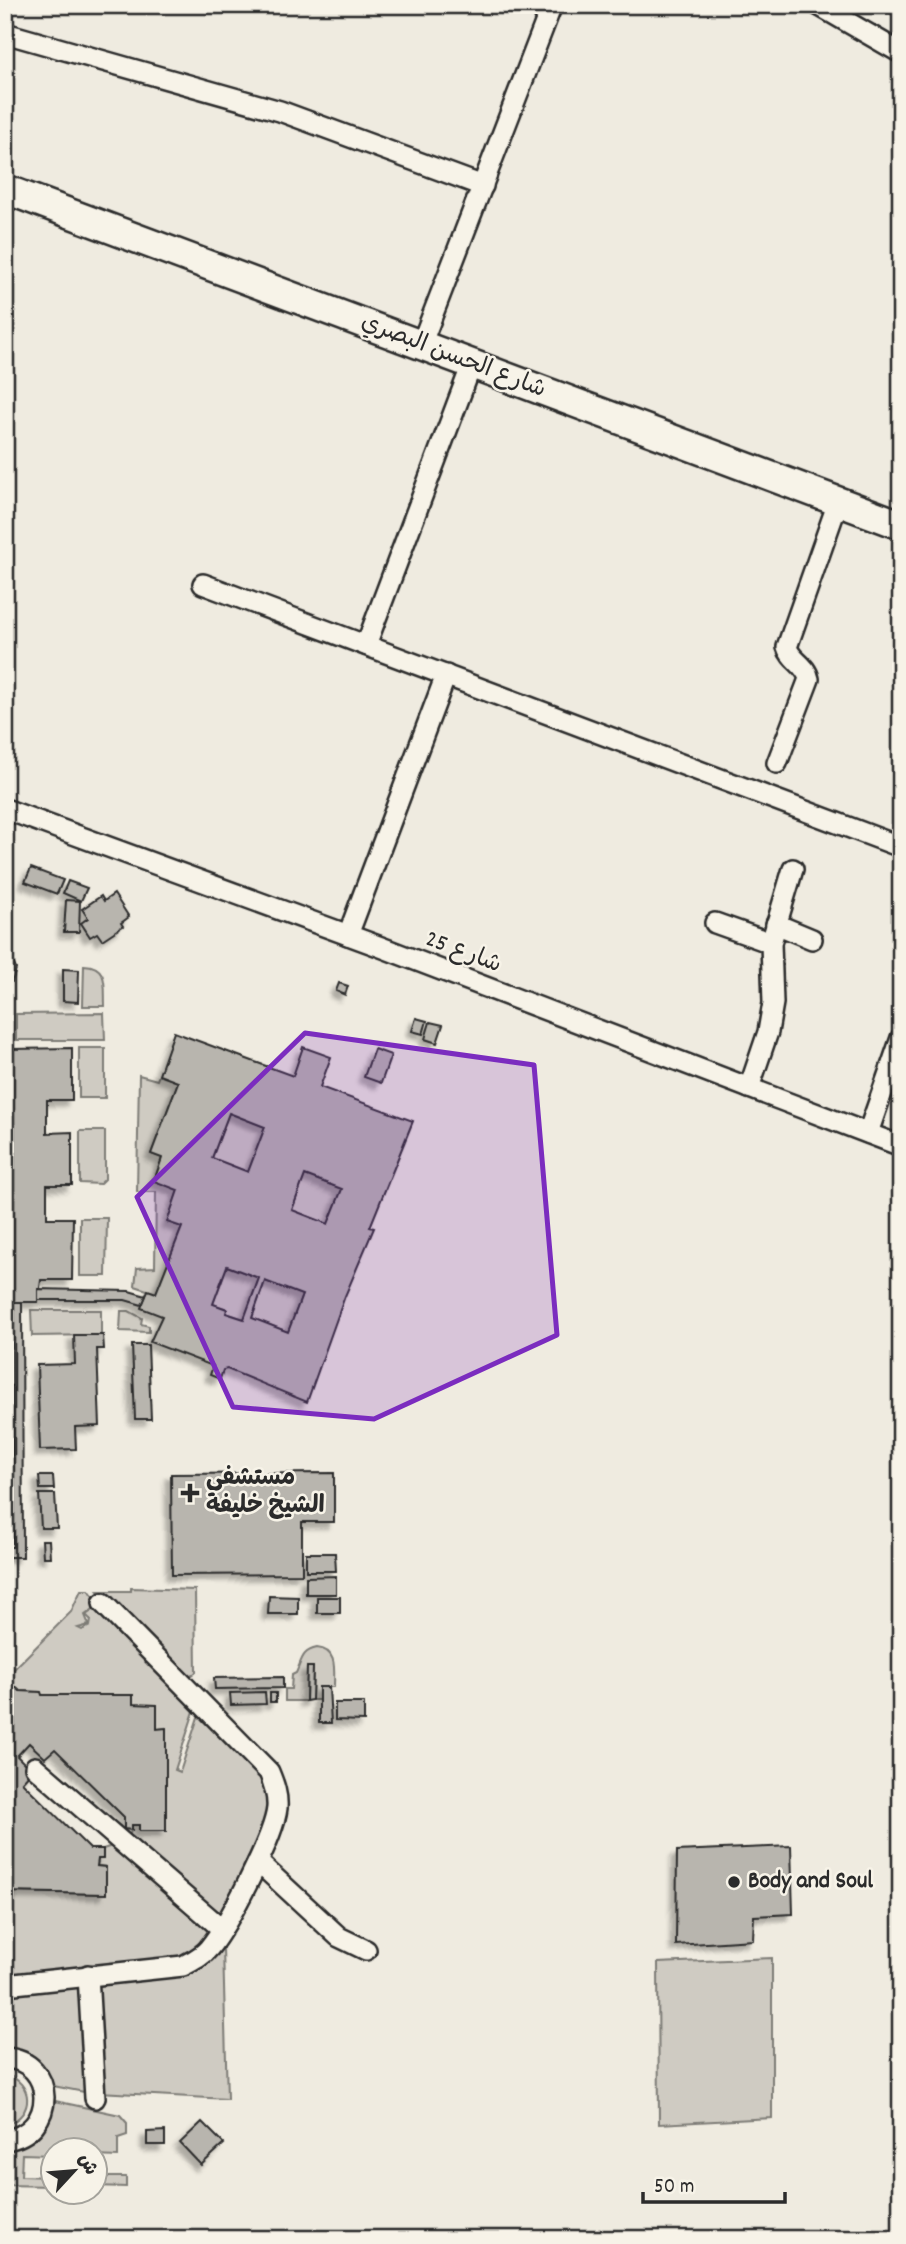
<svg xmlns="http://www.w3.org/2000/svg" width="906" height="2244" font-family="Dekko,'Playpen Sans Arabic',sans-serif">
	<defs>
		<filter id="shadow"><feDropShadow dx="-5.5" dy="5.5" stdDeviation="2" flood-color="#0004"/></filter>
	</defs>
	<rect width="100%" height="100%" fill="#efebe0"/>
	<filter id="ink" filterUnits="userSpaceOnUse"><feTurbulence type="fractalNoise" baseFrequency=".0143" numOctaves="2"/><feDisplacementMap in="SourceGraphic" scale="14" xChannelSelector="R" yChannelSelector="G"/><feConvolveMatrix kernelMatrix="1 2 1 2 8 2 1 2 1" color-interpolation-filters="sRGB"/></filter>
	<g filter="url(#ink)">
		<g fill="#cfcbc2" stroke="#7d7b76" stroke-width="2">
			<path d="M84 965C109 966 104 986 105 1006H83Z"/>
			<path d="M104 1013 105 1040H16V1014Z"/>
			<rect x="79" y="1048" width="26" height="50"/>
			<path d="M139 1075 157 1080 159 1075 178 1082 151 1154 162 1158 154 1180 178 1190 168 1222 182 1227 156 1293 135 1286 137 1268 155 1267 156 1192H137Z"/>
			<path d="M229 1113 265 1127 248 1172 212 1158Z"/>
			<path d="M80 1131H105V1179L100 1184 80 1183Z"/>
			<path d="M305 1175 342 1189 328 1224 292 1210Z"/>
			<path d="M80 1218H107L106 1276H80Z"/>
			<path d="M227 1266 259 1278 244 1319 226 1313 227 1309 213 1304Z"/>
			<path d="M265 1281 302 1295 288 1332 252 1318Z"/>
			<path d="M31 1310H101V1335L32 1336Z"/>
			<path d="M121 1311H129L142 1318 141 1324 149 1326V1332L120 1331Z"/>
			<path d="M131 1588 195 1590 196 1672 185 1681 98 1591H131Z"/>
			<path d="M81 1590H89L100 1604 85 1615 89 1625 78 1628 82 1630 90 1626 91 1620 86 1615 101 1605 197 1702 175 1770 180 1772 201 1708 267 1776 270 1826 220 1916 128 1843 132 1825H139V1831H166L165 1728 157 1729 133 1704V1695H42L40 1692 20 1691 5 1678 71 1612Z"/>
			<path d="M317 1648C338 1650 334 1670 334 1687H319V1700H312L313 1668 307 1667 306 1701H285V1689H291L292 1675 296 1673C302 1661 301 1651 317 1648Z"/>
			<path d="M118 1844 212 1929 197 1955 5 1981V1892L106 1894V1867L97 1866 98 1859H103V1849Z"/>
			<path d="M214 1947 223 1948 227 2099 99 2092 94 1988 99 1981Z"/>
			<path d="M772 1958V2118L659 2124 658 1963Z"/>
			<path d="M81 1983 87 2091 84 2092 43 2084 5 2056V1988Z"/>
			<path d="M6 2075C33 2082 35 2115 7 2124Z"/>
			<path d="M46 2099 120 2115 127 2123V2135L118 2138V2157L95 2156 94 2150H52V2155L22 2154 21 2176 52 2177V2186L5 2185V2143Z"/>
			<path d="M95 2177H126V2187L95 2186Z"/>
		</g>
		<g fill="#b8b5ae" stroke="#2b2b2b" stroke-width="2" fill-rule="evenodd" filter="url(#shadow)">
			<path d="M31 868 63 880 57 894 25 882Z"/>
			<path d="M68 881 87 888 81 901 63 893Z"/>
			<path d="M114 894 129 917 121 923 123 926 102 940 97 933 90 937 81 923 88 918 82 909 101 896 104 901Z"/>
			<path d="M66 900 80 901 79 932H64Z"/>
			<path d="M5 957H11L16 969 12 982 5 981Z"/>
			<path d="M63 969 79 970 78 1002 63 1001Z"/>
			<path d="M339 983 348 986 345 995 336 991Z"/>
			<path d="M5 1015H12V1049L72 1048V1100H47V1133L72 1132V1185H47V1218H73L72 1280H41L38 1302H10V1305H5Z"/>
			<path d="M416 1018 427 1021 423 1034 412 1031Z"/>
			<path d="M430 1022 443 1025 437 1043 425 1039Z"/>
			<path d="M174 1032 293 1076 303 1047 331 1057 320 1087 413 1121 370 1227 374 1228 345 1296 307 1402 227 1369 223 1370 220 1379 210 1375 213 1366 150 1342 162 1316 141 1308 148 1290 156 1293 182 1227 167 1222 178 1190 154 1181 162 1158 151 1154 178 1082 159 1075ZM229 1113 265 1127 248 1172 212 1158ZM305 1175 342 1189 328 1224 292 1210ZM227 1266 259 1278 244 1319 226 1313 227 1309 213 1304ZM265 1281 302 1295 288 1332 252 1318Z"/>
			<path d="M374 1049 391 1055 381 1083 364 1077Z"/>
			<path d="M38 1289 129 1291 146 1296 142 1305 125 1300H38Z"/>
			<path d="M12 1302H22L23 1557H5V1547H13Z"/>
			<path d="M74 1335H103L104 1349H97L100 1426 75 1427 76 1449 40 1450 37 1365 75 1364Z"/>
			<path d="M132 1345H148L151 1419H135Z"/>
			<rect x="5" y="1413" width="7" height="45"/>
			<path d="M334 1473V1522H302V1574L172 1575 171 1474Z"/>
			<path d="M5 1475H12L13 1547H5Z"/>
			<path d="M39 1476H53L54 1489H40Z"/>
			<path d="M39 1494H55L57 1528H41Z"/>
			<path d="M42 1540H49L50 1557H43Z"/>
			<path d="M306 1553H335L336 1571H306Z"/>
			<path d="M336 1576V1594H306V1577Z"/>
			<path d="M269 1596 298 1597V1614H268Z"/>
			<rect x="317" y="1597" width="23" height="16"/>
			<path d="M307 1667H313L312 1700 306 1701Z"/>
			<path d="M283 1677V1688L215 1689 214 1678Z"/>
			<path d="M5 1678 20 1691 41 1692 42 1695H133V1704L157 1705V1729L166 1728V1831H139V1825H132V1830L124 1829V1817L55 1749 45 1758 29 1743 17 1756 32 1771 22 1782 90 1849H103V1859H98L97 1866 106 1867V1894L5 1892Z"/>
			<path d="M319 1687H329L331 1723H319Z"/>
			<path d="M265 1692 266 1704 231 1705 230 1693Z"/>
			<rect x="270" y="1693" width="6" height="9"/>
			<path d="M335 1703H364V1721L335 1720Z"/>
			<path d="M791 1846 793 1914 754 1916 753 1940 676 1945 677 1851Z"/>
			<path d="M202 2122 224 2144 201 2165 180 2143Z"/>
			<path d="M165 2131V2145H147V2132Z"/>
		</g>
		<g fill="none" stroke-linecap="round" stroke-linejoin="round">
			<defs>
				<g id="street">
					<path d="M818 5 901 53"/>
					<path d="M5 33 280 111 483 186"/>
					<path d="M421 345 552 5"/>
					<path d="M203 584 901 847"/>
					<path d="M366 645 472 364"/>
					<path d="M777 763 809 679C806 664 791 661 787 647L838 502"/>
					<path d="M5 809 381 947 901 1146"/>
					<path d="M715 923 771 943"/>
					<path d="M776 924 812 939"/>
					<path d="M348 935 446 675"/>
					<path d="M749 1088 768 1032 773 1003 771 943 793 869"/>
					<path d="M868 1133 901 1038"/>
					<path d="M35 1767 221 1928"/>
					<path d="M258 1862 339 1937 366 1950"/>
					<path d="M88 1975 95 2098"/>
					<path d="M5 1985 183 1966C192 1961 202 1957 209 1948 228 1925 274 1837 277 1808 278 1795 274 1784 269 1772L103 1603"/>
					<path d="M5 2058C56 2060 58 2133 5 2140"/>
				</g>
				<path id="secondary" d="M5 189 901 525"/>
			</defs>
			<use href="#street" stroke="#2b2b2b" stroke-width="24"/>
			<use href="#secondary" stroke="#2b2b2b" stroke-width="33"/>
			<use href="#street" stroke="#f7f3e8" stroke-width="19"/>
			<use href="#secondary" stroke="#f7f3e8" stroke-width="28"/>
		</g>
	</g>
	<path fill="#7b2cbf" fill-opacity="0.2" stroke="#7b2cbf" stroke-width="5" stroke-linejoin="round" d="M305 1033 534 1065 557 1335 374 1419 233 1407 137 1197Z"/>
	<g fill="#2b2b2b" stroke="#f7f3e8" stroke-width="2.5">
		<path d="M186.5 1482.5h7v7h7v7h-7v7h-7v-7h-7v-7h7z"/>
		<circle cx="734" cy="1882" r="7"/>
	</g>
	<g text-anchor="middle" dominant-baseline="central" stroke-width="5" stroke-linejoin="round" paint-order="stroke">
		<g font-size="24" fill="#2b2b2b" stroke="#f7f3e8">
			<text transform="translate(453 357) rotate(21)">شارع الحسن البصري</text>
			<text transform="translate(463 953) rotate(21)">شارع 25</text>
		</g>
		<g font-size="24" font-weight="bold" fill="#2b2b2b" stroke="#f7f3e8" text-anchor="start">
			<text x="206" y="1479">مستشفى<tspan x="206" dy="28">الشيخ خليفة</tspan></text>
			<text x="748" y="1882">Body and Soul</text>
		</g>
	</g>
	<rect width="906" height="2244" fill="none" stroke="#f7f3e8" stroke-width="28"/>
	<rect x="14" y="14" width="878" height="2216" fill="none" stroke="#2b2b2b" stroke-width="2.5" filter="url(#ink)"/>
	<g transform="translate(74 2171) rotate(64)"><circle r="33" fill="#f7f3e8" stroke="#a5a39c" stroke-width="2"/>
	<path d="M0-5L12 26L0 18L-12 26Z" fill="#2b2b2b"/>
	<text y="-10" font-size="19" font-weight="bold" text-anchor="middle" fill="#2b2b2b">ش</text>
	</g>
	<path d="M643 2192v10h142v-10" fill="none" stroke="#2b2b2b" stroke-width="3.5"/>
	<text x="654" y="2192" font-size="21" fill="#2b2b2b" stroke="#f7f3e8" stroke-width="5" paint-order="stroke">50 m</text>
</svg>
